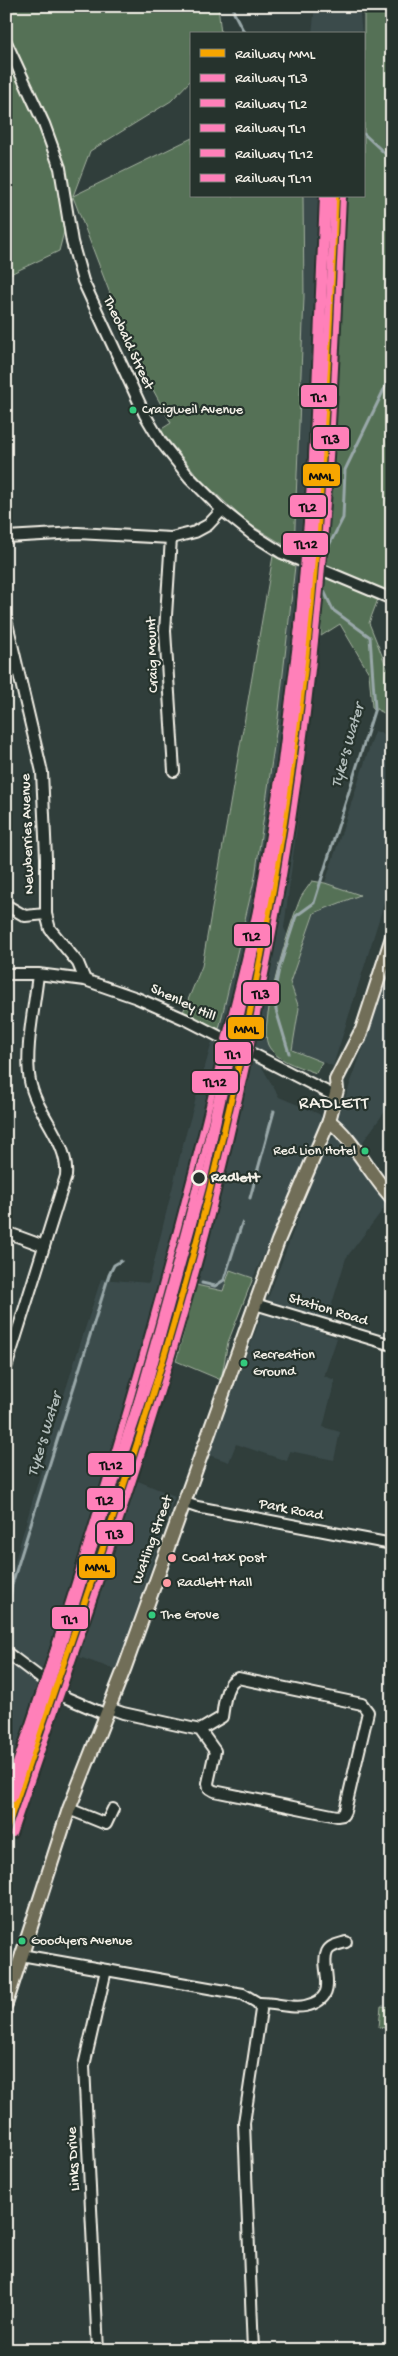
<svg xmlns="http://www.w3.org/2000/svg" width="398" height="2356" font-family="'Gochi Hand',sans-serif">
	<rect width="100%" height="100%" fill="#303e3b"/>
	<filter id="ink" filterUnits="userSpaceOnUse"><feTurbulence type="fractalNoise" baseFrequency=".02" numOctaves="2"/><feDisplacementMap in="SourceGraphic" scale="10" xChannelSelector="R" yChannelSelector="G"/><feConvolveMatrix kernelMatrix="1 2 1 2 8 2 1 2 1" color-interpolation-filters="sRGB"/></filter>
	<g filter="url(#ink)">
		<g fill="#3b4b4c">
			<path d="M315 6H359L362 34H312Z"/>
			<path d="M303 196H359L330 566 294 551 304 297Z"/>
			<path d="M273 556 321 576V636L284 928 287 934 273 985V1013L282 1049 261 1051 183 1012 202 966Z"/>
			<path d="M375 731 392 737V878L333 1066 292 1050 299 1008 290 982 314 913 360 895 325 883Z"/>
			<path d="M392 967V1111L386 1110 359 1147 338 1118Z"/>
			<path d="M212 1042 259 1062 279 1097 319 1114 322 1118 299 1177 253 1278 230 1270 223 1291 196 1286 176 1361 147 1434 133 1479 175 1496 116 1670 71 1654 6 1861V1592L55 1423 101 1279 149 1283 183 1144Z"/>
			<path d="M334 1137 341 1139 388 1203 346 1258 323 1333 337 1338 324 1376 335 1380 323 1427 340 1432 334 1460 290 1451 287 1461 236 1444 229 1462 209 1455 327 1142Z"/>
		</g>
		<g fill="#557157" stroke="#a4b1a0">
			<path d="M6 6H218L221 34H192V79L171 101 90 151 73 196 192 138V196H303L304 297 294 551 248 523 201 480 160 430 171 423 132 351 73 197 59 251 6 276Z"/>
			<path d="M364 6H392V594L323 563 341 196H364Z"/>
			<path d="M273 556 295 566 278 719 255 877 219 1029 183 1012 202 966Z"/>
			<path d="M321 576 378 599 369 623 392 680V717L372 707 369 673 340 624 321 636Z"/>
			<path d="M312 881 325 883 360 895 314 913 290 982 299 1008 292 1050 322 1062 316 1073C300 1067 276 1061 268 1045 258 1026 291 919 301 897 304 892 308 887 312 881Z"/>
			<path d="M230 1270 253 1278 228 1342 221 1380 176 1361 196 1285 223 1291Z"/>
			<path d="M381 2006 392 2007V2029L379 2027Z"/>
		</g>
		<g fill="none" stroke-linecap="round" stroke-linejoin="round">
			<g stroke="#99a8a9" stroke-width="3">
				<path d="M234 6V13L245 34"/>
				<path d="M364 134 392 160"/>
				<path d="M289 1053 276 1010 275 989 279 969 296 916 314 903 375 708 370 637 333 610 323 589 325 553 343 518 345 470 392 373"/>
				<path d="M250 1198 274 1111"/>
				<path d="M202 1283 215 1286 224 1280 242 1223"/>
				<path d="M7 1620 12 1584 109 1275 114 1265 121 1261"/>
			</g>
			<defs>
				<g id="minor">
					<path d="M6 42 44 124 60 168 72 242 83 281 145 415 161 442 189 477 222 510 252 534 282 553 392 599"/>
					<path d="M6 537 77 533 171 538 195 532 208 525 222 510"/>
					<path d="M171 538 165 631 174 771"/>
					<path d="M6 619 42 772 46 858V914L50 929 78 963 85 980"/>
					<path d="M6 905 25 916 46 914"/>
					<path d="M6 974H38L85 980 137 998 189 1021 335 1096"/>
					<path d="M6 1232 44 1246"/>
					<path d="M255 1304 392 1345"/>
					<path d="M6 1368 66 1176C69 1141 36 1114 30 1081 24 1051 35 1005 38 974"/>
					<path d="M185 1503 197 1507 392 1544"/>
					<path d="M6 1652 67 1698 107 1715"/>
					<path d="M109 1708 123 1713 200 1730 222 1717C224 1706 225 1682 238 1678L362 1704 368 1712 345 1811 343 1815 337 1816 214 1791 209 1788 208 1783 215 1751 200 1730"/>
					<path d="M69 1809 106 1824 113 1809"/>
					<path d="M21 1955 243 1994 258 2003 261 2010 244 2123 253 2350"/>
					<path d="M258 2003C273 2002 291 2009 305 2006 343 1998 319 1969 327 1952 330 1945 340 1944 346 1942"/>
					<path d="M98 2350 84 2066 106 1970"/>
				</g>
				<g id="major">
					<path d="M359 1039 392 937"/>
					<path d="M329 1121C351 1136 371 1176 392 1198"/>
					<path d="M6 2004 69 1809 125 1667 278 1241 329 1121 337 1090 336 1080 360 1033"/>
				</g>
			</defs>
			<use href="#minor" stroke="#f4f1e8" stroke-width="14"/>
			<use href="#major" stroke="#f4f1e8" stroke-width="16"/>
			<use href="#minor" stroke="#26332d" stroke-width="10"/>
			<use href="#major" stroke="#716e59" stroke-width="12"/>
			<defs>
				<path id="rail-1" d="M6 1831C78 1619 156 1407 210 1189 253 1015 286 837 306 659 323 505 328 351 336 196"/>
				<path id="rail-2" d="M13 1834C85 1621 163 1409 217 1191 260 1017 294 838 313 660 330 506 336 351 343 196"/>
				<path id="rail-3" d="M6 1793 145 1378 185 1239 248 962 281 762 298 628 312 463 323 196"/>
				<path id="rail-4" d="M6 1808 150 1380 203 1187 252 965 286 759 299 657 315 478 328 196"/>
				<path id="rail-5" d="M6 1796C86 1557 159 1314 218 1069 231 1013 247 957 258 901 290 745 304 585 314 427 319 350 325 273 326 196"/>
				<path id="rail-6" d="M13 1799C93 1559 166 1317 225 1071 239 1014 254 959 266 902 297 746 312 586 321 427 326 350 332 273 333 196"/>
			</defs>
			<use href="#rail-1" stroke="#26332d" stroke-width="10"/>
			<use href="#rail-2" stroke="#26332d" stroke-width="10"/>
			<use href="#rail-3" stroke="#26332d" stroke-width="10"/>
			<use href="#rail-4" stroke="#26332d" stroke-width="10"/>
			<use href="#rail-5" stroke="#26332d" stroke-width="10"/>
			<use href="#rail-6" stroke="#26332d" stroke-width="10"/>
			<use href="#rail-1" stroke="#f7a600" stroke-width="6"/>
			<use href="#rail-2" stroke="#ff80b9" stroke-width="6"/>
			<use href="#rail-3" stroke="#ff80b9" stroke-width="6"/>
			<use href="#rail-4" stroke="#ff80b9" stroke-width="6"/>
			<use href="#rail-5" stroke="#ff80b9" stroke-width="6"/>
			<use href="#rail-6" stroke="#ff80b9" stroke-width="6"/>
		</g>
	</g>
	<g fill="#33ca7d" stroke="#26332d" stroke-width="2">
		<circle cx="133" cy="410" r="4.5"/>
		<circle cx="365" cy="1151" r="4.5"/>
		<circle cx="244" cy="1363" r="4.5"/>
		<circle cx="152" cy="1615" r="4.5"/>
		<circle cx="22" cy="1941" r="4.5"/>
	</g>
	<circle fill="#26332d" stroke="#f4f1e8" stroke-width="2.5" cx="199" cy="1178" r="7"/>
	<g fill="#ff9aa2" stroke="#26332d" stroke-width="2">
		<circle cx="172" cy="1558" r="5"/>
		<circle cx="167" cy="1583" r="5"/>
	</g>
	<g text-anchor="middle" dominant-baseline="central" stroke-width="4.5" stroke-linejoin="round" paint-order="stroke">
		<g font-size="14" fill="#f4f1e8" stroke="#26332d" text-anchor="start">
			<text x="142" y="410">Craigweil Avenue</text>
			<text x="356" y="1151" text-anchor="end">Red Lion Hotel</text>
			<text x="253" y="1355">Recreation<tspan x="253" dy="17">Ground</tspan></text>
			<text x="161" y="1615">The Grove</text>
			<text x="31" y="1941">Goodyers Avenue</text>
		</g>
		<g font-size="15" fill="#f4f1e8" stroke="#26332d">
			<text transform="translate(128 343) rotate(65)">Theobald Street</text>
			<text transform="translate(153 655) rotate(-92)">Craig Mount</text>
			<text transform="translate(28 834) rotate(-92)">Newberries Avenue</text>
			<text transform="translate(183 1003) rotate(25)">Shenley Hill</text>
			<text transform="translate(328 1310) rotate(17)">Station Road</text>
			<text transform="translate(291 1510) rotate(11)">Park Road</text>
			<text transform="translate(153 1540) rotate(-70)">Watling Street</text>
			<text transform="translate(74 2159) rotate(-93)">Links Drive</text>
		</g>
		<g font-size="15" font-weight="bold" fill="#f4f1e8" stroke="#26332d" text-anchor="start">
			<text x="211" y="1178">Radlett</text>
		</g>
		<g font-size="15" fill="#f4f1e8" stroke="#26332d" text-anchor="start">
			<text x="182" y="1558">Coal tax post</text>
			<text x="177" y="1583">Radlett Hall</text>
		</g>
		<g font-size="16" font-style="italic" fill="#b0bbb9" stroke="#26332d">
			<text transform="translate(349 746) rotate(-74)">Tyke's Water</text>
			<text transform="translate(46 1435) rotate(-73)">Tyke's Water</text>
		</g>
		<g font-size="18" letter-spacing="1" fill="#f4f1e8" stroke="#26332d">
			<text x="334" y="1104">RADLETT</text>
		</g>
	</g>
	<g stroke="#26332d" stroke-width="2">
		<rect x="300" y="384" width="38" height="24" rx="5" fill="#ff80b9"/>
		<rect x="312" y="426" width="38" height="24" rx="5" fill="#ff80b9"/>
		<rect x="302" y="463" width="39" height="24" rx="5" fill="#f7a600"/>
		<rect x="289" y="494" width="38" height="24" rx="5" fill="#ff80b9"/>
		<rect x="282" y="532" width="47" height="24" rx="5" fill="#ff80b9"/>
		<rect x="233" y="923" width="38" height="24" rx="5" fill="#ff80b9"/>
		<rect x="242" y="981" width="38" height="24" rx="5" fill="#ff80b9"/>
		<rect x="227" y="1016" width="38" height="24" rx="5" fill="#f7a600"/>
		<rect x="214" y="1041" width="38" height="24" rx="5" fill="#ff80b9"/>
		<rect x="191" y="1070" width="48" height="24" rx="5" fill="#ff80b9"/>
		<rect x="87" y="1452" width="48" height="24" rx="5" fill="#ff80b9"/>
		<rect x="86" y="1487" width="38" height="24" rx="5" fill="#ff80b9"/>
		<rect x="96" y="1521" width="38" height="24" rx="5" fill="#ff80b9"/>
		<rect x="78" y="1555" width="38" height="24" rx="5" fill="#f7a600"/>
		<rect x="51" y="1606" width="38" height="24" rx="5" fill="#ff80b9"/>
	</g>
	<g font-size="14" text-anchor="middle" font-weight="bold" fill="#111">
		<text x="319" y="401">TL1</text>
		<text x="331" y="443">TL3</text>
		<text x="321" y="480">MML</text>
		<text x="308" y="511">TL2</text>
		<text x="306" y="548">TL12</text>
		<text x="252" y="940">TL2</text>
		<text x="261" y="998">TL3</text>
		<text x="246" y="1033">MML</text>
		<text x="233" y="1058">TL1</text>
		<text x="215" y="1086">TL12</text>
		<text x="111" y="1469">TL12</text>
		<text x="105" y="1504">TL2</text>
		<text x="115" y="1538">TL3</text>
		<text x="97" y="1571">MML</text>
		<text x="70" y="1623">TL1</text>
	</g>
	<rect width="398" height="2356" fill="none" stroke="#26332d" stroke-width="25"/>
	<rect x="12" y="12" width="373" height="2331" fill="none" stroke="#f4f1e8" stroke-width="2" filter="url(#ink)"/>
	<rect x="190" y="32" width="175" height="165" fill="#26332d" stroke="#787f78"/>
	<rect x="200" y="49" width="25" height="8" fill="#f7a600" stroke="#787f78"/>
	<text x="235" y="58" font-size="15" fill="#f4f1e8">Railway MML</text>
	<rect x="200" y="74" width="25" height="8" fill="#ff80b9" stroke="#787f78"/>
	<text x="235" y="82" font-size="15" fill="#f4f1e8">Railway TL3</text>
	<rect x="200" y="99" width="25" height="8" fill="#ff80b9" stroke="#787f78"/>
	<text x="235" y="108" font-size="15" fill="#f4f1e8">Railway TL2</text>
	<rect x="200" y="124" width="25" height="8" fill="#ff80b9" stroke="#787f78"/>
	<text x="235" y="132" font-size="15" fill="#f4f1e8">Railway TL1</text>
	<rect x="200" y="149" width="25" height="8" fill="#ff80b9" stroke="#787f78"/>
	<text x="235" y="158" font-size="15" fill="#f4f1e8">Railway TL12</text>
	<rect x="200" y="174" width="25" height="8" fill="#ff80b9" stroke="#787f78"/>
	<text x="235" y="182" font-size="15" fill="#f4f1e8">Railway TL11</text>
</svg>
